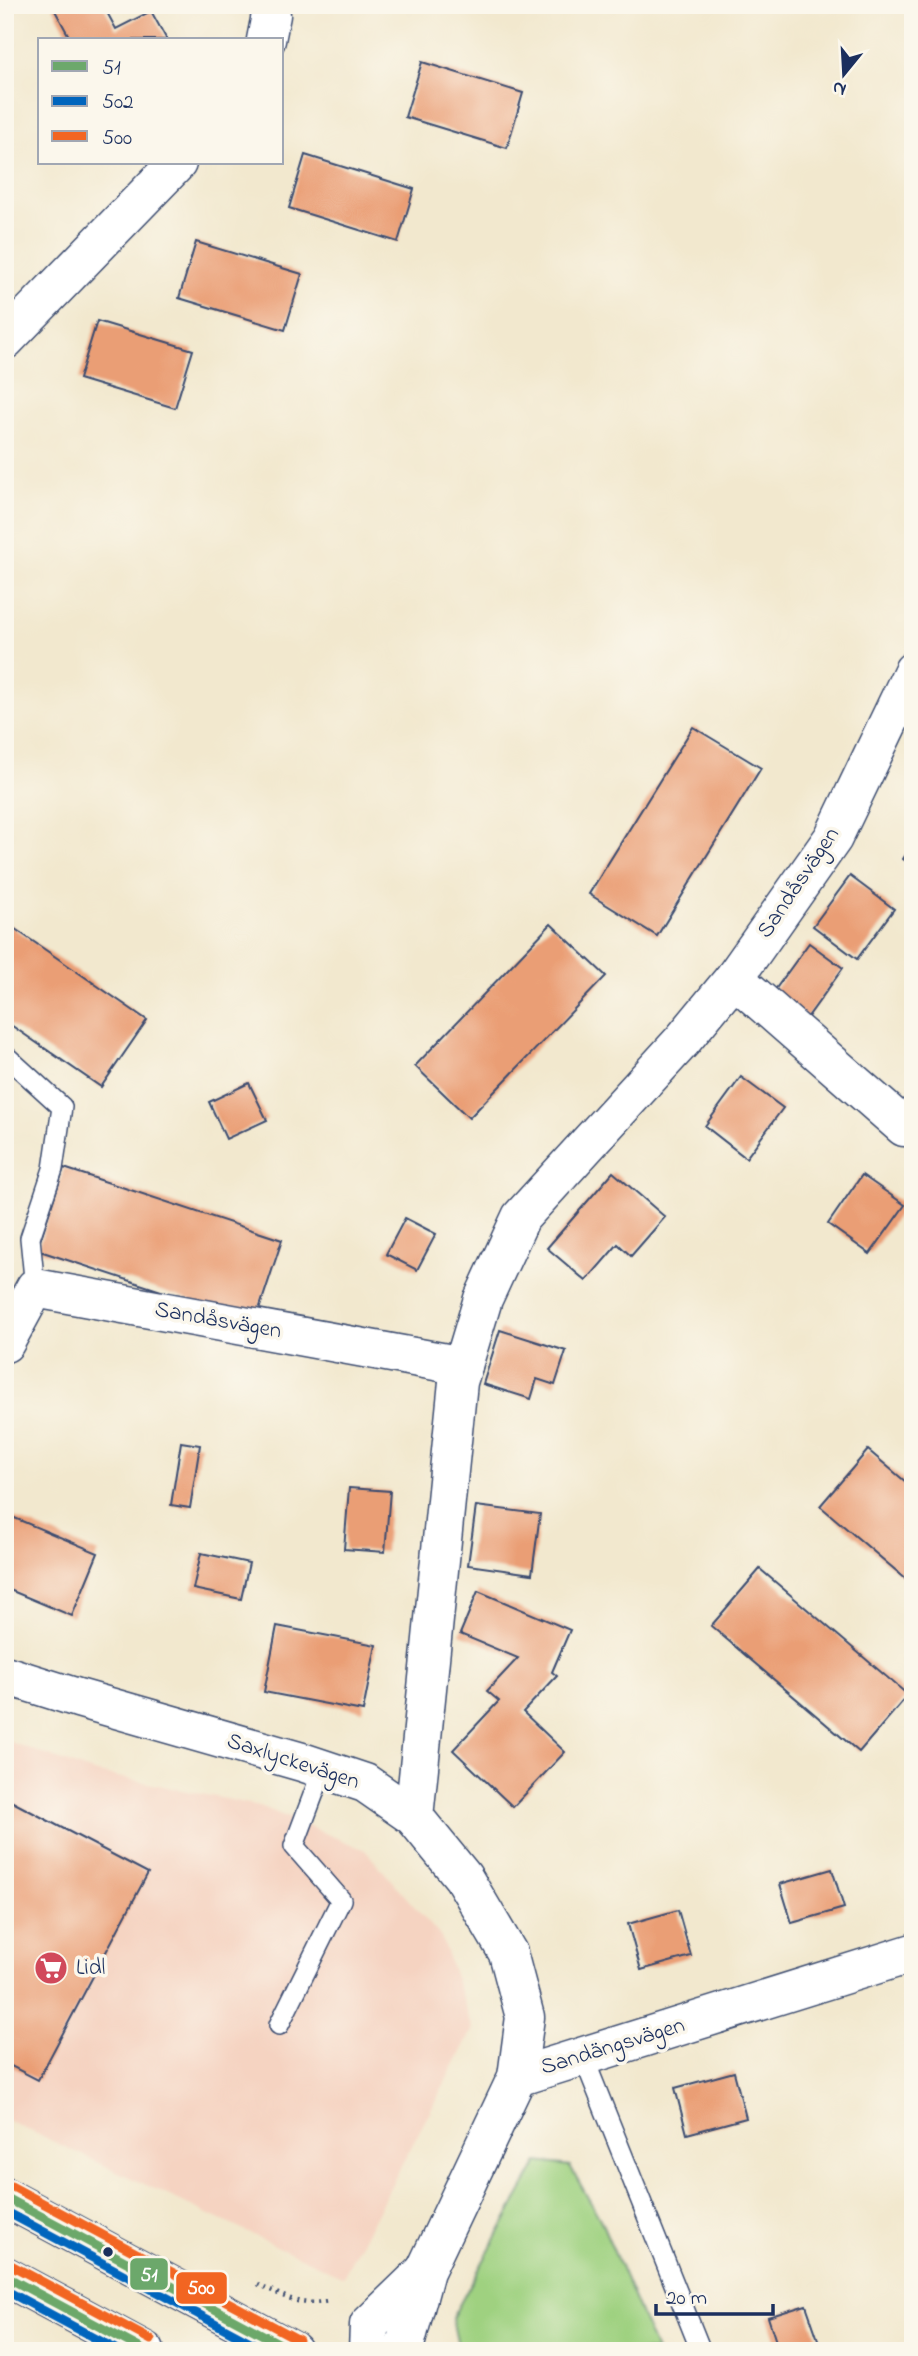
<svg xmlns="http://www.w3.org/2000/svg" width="918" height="2356" font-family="'Indie Flower',sans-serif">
	<rect width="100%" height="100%" fill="#fbf7ec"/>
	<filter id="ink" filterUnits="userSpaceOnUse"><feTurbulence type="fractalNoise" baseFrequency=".0143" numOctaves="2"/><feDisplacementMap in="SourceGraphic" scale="14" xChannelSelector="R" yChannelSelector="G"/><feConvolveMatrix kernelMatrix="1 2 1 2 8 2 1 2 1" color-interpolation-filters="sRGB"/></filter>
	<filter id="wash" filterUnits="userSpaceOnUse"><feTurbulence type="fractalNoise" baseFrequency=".00686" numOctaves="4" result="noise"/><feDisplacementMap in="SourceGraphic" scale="28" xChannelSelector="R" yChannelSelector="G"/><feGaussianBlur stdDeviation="1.57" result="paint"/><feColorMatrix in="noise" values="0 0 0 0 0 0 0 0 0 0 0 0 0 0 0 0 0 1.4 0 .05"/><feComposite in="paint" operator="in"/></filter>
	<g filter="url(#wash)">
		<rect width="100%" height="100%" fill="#f2e8ce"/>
		<path fill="#f5d3c1" d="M5 1740 93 1772 260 1806 365 1850 441 1937 473 2029 343 2277 5 2119Z"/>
		<path fill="#9fd180" stroke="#5d806f" stroke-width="2" d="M538 2162 570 2166 601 2221 656 2351H459L452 2318Z"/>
		<g id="blocks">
			<g fill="#ea9e75">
				<path d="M52 5H103L116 29 151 11 167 40H71Z"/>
				<path d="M422 62 523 93 507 148 405 117Z"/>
				<path d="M305 155 414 189 398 242 289 208Z"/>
				<path d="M196 242 302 274 285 330 179 298Z"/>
				<path d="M97 321 193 350 175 408 79 379Z"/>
				<path d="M693 727 761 768 657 936 589 894Z"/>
				<path d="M913 844V866L903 859Z"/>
				<path d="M850 876 894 909 857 959 813 926Z"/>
				<path d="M5 922 147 1020 101 1087 5 1021Z"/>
				<path d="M551 924 606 976 469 1118 415 1066Z"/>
				<path d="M809 943 843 968 807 1018 772 994Z"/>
				<path d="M741 1077 783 1108 746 1158 705 1126Z"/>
				<path d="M249 1083 267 1120 226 1139 209 1102Z"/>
				<path d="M64 1168 282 1240 255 1322 37 1250Z"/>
				<path d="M613 1172 665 1217 631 1256 618 1244 586 1281 547 1248Z"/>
				<path d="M862 1175 905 1205 870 1254 828 1224Z"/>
				<path d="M405 1218 436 1234 417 1270 386 1254Z"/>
				<path d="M500 1330 566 1351 555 1385 537 1379 531 1399 483 1384Z"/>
				<path d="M181 1442 200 1445 190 1508 171 1505Z"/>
				<path d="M868 1450 913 1488V1585L820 1506Z"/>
				<path d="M349 1488 390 1491 385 1552 344 1549Z"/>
				<path d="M476 1506 540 1514 532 1574 468 1565Z"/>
				<path d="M5 1514 98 1553 72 1616 5 1588Z"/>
				<path d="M201 1553 249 1563 241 1599 193 1589Z"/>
				<path d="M760 1569 908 1695 859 1752 711 1626Z"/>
				<path d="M478 1591 570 1630 552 1672 557 1676 523 1712 565 1752 513 1807 453 1750 499 1701 487 1691 518 1658 460 1634Z"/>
				<path d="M277 1626 376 1645 363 1711 264 1692Z"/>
				<path d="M5 1798 148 1873 38 2080 5 2063Z"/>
				<path d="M832 1869 844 1908 792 1923 780 1884Z"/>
				<path d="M678 1910 691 1956 641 1970 628 1924Z"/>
				<path d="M734 2072 746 2118 687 2134 675 2088Z"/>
				<path d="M806 2305 822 2351H779L768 2317Z"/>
			</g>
		</g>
	</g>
	<g filter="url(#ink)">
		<use href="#blocks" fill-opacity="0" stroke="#3b4b6f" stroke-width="2"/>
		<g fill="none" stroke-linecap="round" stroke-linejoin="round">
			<defs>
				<g id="lane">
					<path d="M5 1055 62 1107 53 1169 30 1238 35 1288"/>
					<path d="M279 2025 341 1900 294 1846 323 1769"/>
					<path d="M583 2056 701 2351"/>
				</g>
				<g id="street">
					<path d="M266 40 271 15 268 5"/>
					<path d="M5 340 177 163"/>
					<path d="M734 978 904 1127"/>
					<path d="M5 1343 35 1288 463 1366"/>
					<path d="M5 1675 78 1698 302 1762 365 1783 414 1817 463 1877 508 1953 525 2017 517 2077 425 2271 405 2345 400 2351"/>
					<path d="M414 1817 458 1382 483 1299 521 1217 682 1041 734 978 833 838 913 671"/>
					<path d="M517 2077 913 1953"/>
					<path d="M368 2351 369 2325 424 2272"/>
				</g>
				<g id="highway">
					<path d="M5 2197 293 2351"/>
					<path d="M5 2276 145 2351"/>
				</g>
			</defs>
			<use href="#lane" stroke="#3b4b6f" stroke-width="22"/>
			<use href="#street" stroke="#3b4b6f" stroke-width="41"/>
			<use href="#highway" stroke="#3b4b6f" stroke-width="41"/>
			<path stroke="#3b4b6f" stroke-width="4.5" stroke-dasharray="2 5" stroke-linecap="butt" d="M258 2284C286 2297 298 2307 329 2301"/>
			<use href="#lane" stroke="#fff" stroke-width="19"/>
			<use href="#street" stroke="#fff" stroke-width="38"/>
			<use href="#highway" stroke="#fff" stroke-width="38"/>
			<defs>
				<g id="bus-1">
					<path d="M5 2197 293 2351"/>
					<path d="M5 2276 145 2351"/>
				</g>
				<g id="bus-2">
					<path d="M5 2211 267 2351"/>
					<path d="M5 2290 119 2351"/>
				</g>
				<g id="bus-3">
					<path d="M11 2186 299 2340"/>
					<path d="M11 2265 151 2340"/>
				</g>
			</defs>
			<use href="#bus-1" stroke="#fbf7ec" stroke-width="14"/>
			<use href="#bus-2" stroke="#fbf7ec" stroke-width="14"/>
			<use href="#bus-3" stroke="#fbf7ec" stroke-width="14"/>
			<use href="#bus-1" stroke="#6ca86b" stroke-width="9"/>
			<use href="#bus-2" stroke="#0065bd" stroke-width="9"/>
			<use href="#bus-3" stroke="#f26522" stroke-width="9"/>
		</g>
	</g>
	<defs>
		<symbol id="supermarket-disc" viewBox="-11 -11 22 22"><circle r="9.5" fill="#d1495b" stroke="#fbf7ec"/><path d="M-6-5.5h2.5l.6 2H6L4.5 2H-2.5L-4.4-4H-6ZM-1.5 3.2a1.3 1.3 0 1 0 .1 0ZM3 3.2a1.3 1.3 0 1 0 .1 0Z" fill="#fff"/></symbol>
	</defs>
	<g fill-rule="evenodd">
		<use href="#supermarket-disc" x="32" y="1949" width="38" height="38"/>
	</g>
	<circle fill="#1b2f5e" stroke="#fbf7ec" stroke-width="2.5" cx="108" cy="2252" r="6"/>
	<g text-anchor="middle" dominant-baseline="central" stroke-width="7" stroke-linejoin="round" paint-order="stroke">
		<g font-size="23" fill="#1b2f5e" stroke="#fbf7ec">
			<text transform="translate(799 883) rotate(-56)">Sandåsvägen</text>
			<text transform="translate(218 1321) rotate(10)">Sandåsvägen</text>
			<text transform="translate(293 1762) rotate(18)">Saxlyckevägen</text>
			<text transform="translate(613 2047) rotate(-17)">Sandängsvägen</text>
		</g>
		<g font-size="23" fill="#1b2f5e" stroke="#fbf7ec" text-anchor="start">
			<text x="76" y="1968">Lidl</text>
		</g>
	</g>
	<g stroke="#fbf7ec" stroke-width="2.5">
		<rect x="129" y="2257" width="40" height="34" rx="7" fill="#6ca86b"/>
		<rect x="175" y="2271" width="53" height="34" rx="7" fill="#f26522"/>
	</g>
	<g font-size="19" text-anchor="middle" font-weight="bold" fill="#fff">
		<text x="149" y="2281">51</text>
		<text x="201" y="2294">500</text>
	</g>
	<rect width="918" height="2356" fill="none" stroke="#fbf7ec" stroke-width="28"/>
	<rect x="38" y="38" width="245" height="126" fill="#fbf7ec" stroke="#a1a7b3" stroke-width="2"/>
	<rect x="52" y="61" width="35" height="10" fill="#6ca86b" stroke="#a1a7b3" stroke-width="2"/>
	<text x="102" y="74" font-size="21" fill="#1b2f5e">51</text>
	<rect x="52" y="96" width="35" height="10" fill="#0065bd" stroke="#a1a7b3" stroke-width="2"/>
	<text x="102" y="108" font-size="21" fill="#1b2f5e">502</text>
	<rect x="52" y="131" width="35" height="10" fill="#f26522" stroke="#a1a7b3" stroke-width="2"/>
	<text x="102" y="144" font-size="21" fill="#1b2f5e">500</text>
	<g transform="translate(844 74) rotate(198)" stroke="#fbf7ec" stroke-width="5" paint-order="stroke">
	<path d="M0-5L12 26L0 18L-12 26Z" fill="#1b2f5e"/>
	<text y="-10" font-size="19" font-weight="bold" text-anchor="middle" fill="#1b2f5e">N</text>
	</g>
	<path d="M656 2304v10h117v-10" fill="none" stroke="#1b2f5e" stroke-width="3.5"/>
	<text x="666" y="2304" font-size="21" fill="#1b2f5e" stroke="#fbf7ec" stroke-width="5" paint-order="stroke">20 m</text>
</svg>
